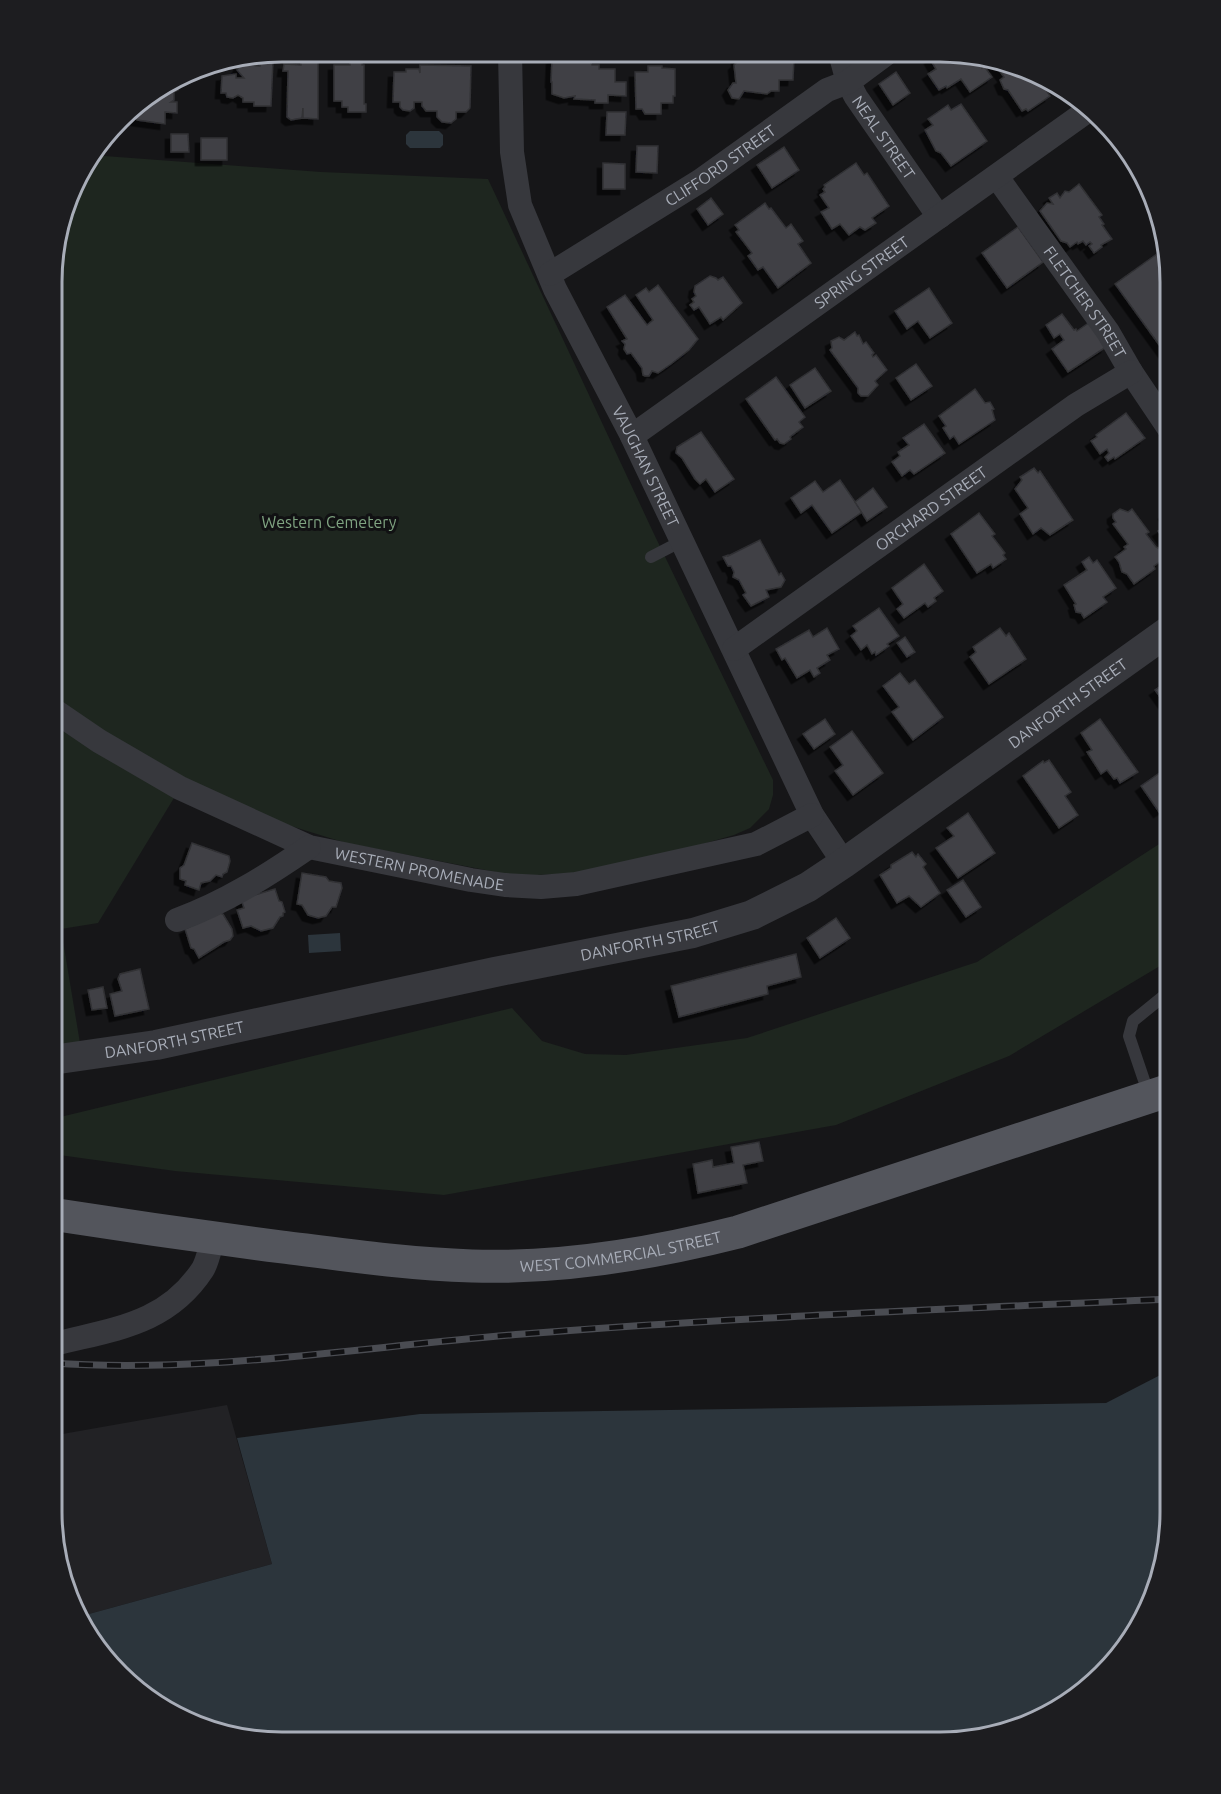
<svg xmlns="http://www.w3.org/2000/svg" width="1221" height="1794" font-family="Ubuntu,sans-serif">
	<defs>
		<filter id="shadow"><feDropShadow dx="-5.5" dy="5.5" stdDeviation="0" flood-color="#0009"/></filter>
	</defs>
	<rect width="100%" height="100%" fill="#161618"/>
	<path fill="#222225" d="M227 1405 272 1564 78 1617 69 1601 51 1513V1436Z"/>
	<g fill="#1e261f">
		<path d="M91 155 321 172 488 179 654 534 773 780V795L769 809 750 828 734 835 654 858 577 873 517 876 346 843 265 818 182 776 64 708 52 698 53 251 82 166Z"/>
		<path d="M52 709 180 788 98 923 61 929 80 1043 52 1045Z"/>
		<path d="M1170 837V960L1009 1056 836 1125 444 1195 175 1171 52 1154V1119L512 1008 542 1041 585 1054 626 1055 747 1038 977 962Z"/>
	</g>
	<g fill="#2c353c">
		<path d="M410 131H439L443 135V145L440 148H410L406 144V135Z"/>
		<path d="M340 933 341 951 309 953 308 935Z"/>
		<path d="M1170 1370 1169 1528 1158 1587 1131 1641 1091 1686 1028 1725 940 1743 251 1741 193 1726 141 1696 99 1653 78 1617 272 1564 237 1438 420 1414 1106 1403Z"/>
	</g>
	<g fill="#404145" stroke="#303034" stroke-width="1.5" filter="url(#shadow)">
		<path d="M939 53 975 54 982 68 984 66 992 77 970 92 961 79 947 88 946 86 939 90 928 74 936 69 930 59Z"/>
		<path d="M557 58H583L589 59 592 65H599V69H615V82H626V96L608 95V103H595V100L574 99 575 96 564 98 552 94V82H551L552 59Z"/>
		<path d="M737 58H794L793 80H779V91H771L767 94 744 91 739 99 732 98 728 90 733 83H736L734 65 737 62Z"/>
		<path d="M990 58 1028 68 1041 76 1038 78 1050 96 1028 111 1026 109 1022 111 1008 90 1004 89 1000 80 1004 77Z"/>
		<path d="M260 60 273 61 271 106H254V102H243V98L238 95 233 98 227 97 226 93H221L222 76 236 74V78H244L237 70 240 64 260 66Z"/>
		<path d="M301 60H318V119L303 118V108L302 118 291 120 287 117 288 71H283L284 64 301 65Z"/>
		<path d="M350 61H362V65H364V104H366V112H348V107H342V101H334V65H350Z"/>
		<path d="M420 65 471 66 470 108 466 112H456V119L451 123 442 122 437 117V111H426L422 106V102H414V108L410 111 403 110 400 107V102H393L394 72H406V69H419L420 73Z"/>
		<path d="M648 66H662V68L675 69V96H673V103H661V114H645L642 109H636L635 72H648Z"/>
		<path d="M896 72 910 93 893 105 879 84Z"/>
		<path d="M178 80V90L174 92V100L171 102H177V113L165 112V124L137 120 134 116V106Z"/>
		<path d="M961 104 987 141 951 166 941 153 936 151 925 130 933 125 928 119 948 105 951 110Z"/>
		<path d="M607 112H626L625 135H606Z"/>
		<path d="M171 134H188L189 152H171Z"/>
		<rect x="201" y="138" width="26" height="22"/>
		<path d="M637 146H658L657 173 636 172Z"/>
		<path d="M784 147 799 170 772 188 757 165Z"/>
		<path d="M603 163 625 164V189H603Z"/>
		<path d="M856 163 864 175 867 173 889 206 872 218 876 223 865 230 860 227 849 235 840 224 832 229 821 212 829 208 820 195 825 192 823 189 825 187 824 185Z"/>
		<path d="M1079 184 1102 215 1099 217 1104 224 1102 225 1112 239 1101 245 1102 247 1094 253 1089 246 1092 244 1090 242 1086 245 1083 241 1078 244 1077 242 1070 247 1067 243 1061 241 1040 211 1047 203 1053 204 1049 198 1057 193 1060 198 1065 191 1069 192Z"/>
		<path d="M711 198 723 214 708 225 697 209Z"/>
		<path d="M765 203 769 209 771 208 786 228 791 224 803 241 798 244 811 263 778 288 763 267 758 270 748 256 752 253 736 232 739 230 735 225Z"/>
		<path d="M1018 227 1043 262 1007 288 982 253Z"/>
		<path d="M1164 249 1170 281V355L1168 357 1115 284Z"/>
		<path d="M710 276 716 278 718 280 723 277 742 303 723 320 721 317 710 324 699 307 694 310 690 305 694 302 692 299 696 296 694 292 695 286Z"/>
		<path d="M658 285 698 339 689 350 671 364 658 373 652 371 649 376H645L643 375 642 368 631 353 627 354 624 349 625 344 622 341 627 339 607 307 625 295 647 325 653 320 636 295 646 288 649 292Z"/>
		<path d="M929 288 952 323 930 338 918 321 907 329 895 311Z"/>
		<path d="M1062 314 1074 330 1076 329 1077 331 1090 322 1106 347 1068 372 1052 349 1064 340 1060 334 1054 338 1046 325Z"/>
		<path d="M855 332 857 336 859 335 863 344 866 342 874 353 872 355 873 357 876 355 887 370 875 381 878 385 868 396H861L858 393V388L830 350 832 348 831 341 839 337 844 340Z"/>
		<path d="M916 364 932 386 911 400 896 378Z"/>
		<path d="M815 368 831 391 805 408 790 385Z"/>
		<path d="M776 377 805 417 799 422 803 427 790 437 791 439 784 444 780 443 777 439 775 440 746 399Z"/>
		<path d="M975 389 985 403 990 402 994 409 992 410 995 420 959 444 954 436 950 439 943 428 946 426 939 416Z"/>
		<path d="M1126 413 1145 438 1115 459 1114 457 1108 461 1105 457 1109 453 1107 449 1100 454 1091 441 1097 437 1096 435Z"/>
		<path d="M924 424 945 453 914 474 910 470 902 476 892 462 900 456 898 452 909 445 903 438Z"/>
		<path d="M701 432 734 479 715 492 706 479 700 484 695 479 682 458 676 453 677 447Z"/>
		<path d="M1034 468 1038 473 1040 471 1073 520 1050 535 1041 528 1033 534 1020 514 1028 508 1015 489 1022 480 1020 477Z"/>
		<path d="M840 480 862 512 832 533 812 505 801 513 791 498 815 481 823 492Z"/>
		<path d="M873 488 887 507 867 521 855 502Z"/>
		<path d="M1120 509 1128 512 1132 509 1149 532 1146 534 1156 547 1160 549 1163 555 1161 561 1154 566 1155 569 1134 584 1127 574 1122 572 1119 562 1115 557 1126 549 1124 547 1128 544 1113 524 1116 522 1113 518V514Z"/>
		<path d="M1170 510V548L1158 531 1170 524 1164 514Z"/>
		<path d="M979 513 995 534 992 536 1005 553 1003 555 1006 559 993 568 991 564 977 573 951 534Z"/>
		<path d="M760 540 779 575 781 573 785 580 781 587 766 590 769 597 751 606 743 595 746 593 739 580 733 577 734 572 731 566H728L723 557 728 555V556Z"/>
		<path d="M1089 557 1093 563 1097 560 1116 588 1103 597 1107 602 1084 618 1081 613 1076 612 1074 605 1076 604 1064 585 1087 570 1082 562Z"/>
		<path d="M924 564 943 591 934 598 936 601 928 607 925 603 904 618 897 609 903 604 892 588Z"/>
		<path d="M879 608 899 636 887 644 889 646 876 655 875 652 872 654 867 645 861 650 851 636 857 631 853 626Z"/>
		<path d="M827 628 839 649 827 655 830 660 817 668 820 673 814 677 810 670 797 678 785 658 782 660 776 649 809 630 813 637Z"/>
		<path d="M1000 628 1006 636 1009 633 1026 659 989 684 970 657 976 652 973 647Z"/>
		<path d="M905 637 915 652 907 657 897 643Z"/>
		<path d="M900 673 909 684 915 680 943 717 913 740 892 712 899 707 883 686Z"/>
		<path d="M1170 680V711L1155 690Z"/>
		<path d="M825 719 835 734 814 749 803 734Z"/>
		<path d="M1100 719 1138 772 1120 783 1117 778 1114 779 1107 770 1101 774 1087 752 1092 750 1081 733Z"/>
		<path d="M852 731 883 773 853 795 835 771 843 765 830 747Z"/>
		<path d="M1049 760 1071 792 1065 796 1078 815 1059 828 1023 776 1043 761 1044 763Z"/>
		<path d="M1161 772 1170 785V805L1159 812 1141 786Z"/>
		<path d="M968 813 995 853 958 878 936 848 954 836 947 828Z"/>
		<path d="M192 843 229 856 230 861 227 872 223 874 222 877 216 875 210 881 201 883 199 890 185 885 186 881 180 879V868L184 865Z"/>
		<path d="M912 852 916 857 918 854 926 864 923 867 940 893 921 907 909 896 897 903 880 875 891 868V865Z"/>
		<path d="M302 873 326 877 329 881 341 883 342 888 336 907H332L326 916 318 918 308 915 302 905 297 904Z"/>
		<path d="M963 880 981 907 966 917 947 890Z"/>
		<path d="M275 889 279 901 282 902 285 912 283 913V916L280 917 273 928 261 931 251 926 243 928 237 910 244 908 241 899Z"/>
		<path d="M220 913 223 914 232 929 233 936 230 940 224 942 199 958 194 949 191 948 185 929Z"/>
		<path d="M836 918 850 938 820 958 807 938Z"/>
		<path d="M796 954 801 977 767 986 768 994 679 1017 671 986Z"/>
		<path d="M140 969 149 1009 115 1016 110 994 122 991 118 979 120 974Z"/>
		<path d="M103 987 107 1008 92 1010 88 990Z"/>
		<path d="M759 1142 763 1161 743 1165 747 1183 698 1193 693 1164 712 1160 713 1167 734 1163 731 1147Z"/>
	</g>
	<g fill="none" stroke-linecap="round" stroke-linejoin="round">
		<g stroke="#37383d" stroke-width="12">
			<path d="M651 557 682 541"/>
			<path d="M1149 1095 1129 1036 1133 1021 1170 991"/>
		</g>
		<g stroke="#37383d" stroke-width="24">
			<path id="s1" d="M510 52 512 152 520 205 555 289 632 436 812 815 844 863"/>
			<path id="s2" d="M840 53 848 82 856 97 939 217"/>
			<path id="s3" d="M997 177 1108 332 1131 372 1170 430"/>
			<path id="s4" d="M550 274 700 181 827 90 848 82 887 53"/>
			<path id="s5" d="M632 436 1090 109"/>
			<path id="s6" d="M734 649 1076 405 1131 372"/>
			<path id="s7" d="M52 709 99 741 180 788 309 847 471 880 505 885 541 887 576 884 756 844 812 815"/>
			<path d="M177 920C224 903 267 876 309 847"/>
			<path d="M51 1345C111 1329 166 1326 203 1269 208 1260 210 1248 213 1238"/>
		</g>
		<path stroke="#37383d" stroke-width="30" id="s8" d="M52 1060 156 1045 495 972 693 933 752 915 808 887 844 863 1170 630"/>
		<path stroke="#53555c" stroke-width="33" id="s9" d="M51 1214C128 1226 205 1237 282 1247 345 1255 408 1264 472 1266 562 1269 651 1254 738 1232L1170 1090"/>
		<defs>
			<path id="rail" d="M51 1363C209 1374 366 1346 523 1334 738 1317 954 1309 1170 1299"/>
		</defs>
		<use href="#rail" stroke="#4a4c52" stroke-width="7"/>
		<use href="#rail" stroke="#111113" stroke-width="4.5" stroke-dasharray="14" stroke-linecap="butt"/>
	</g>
	<g text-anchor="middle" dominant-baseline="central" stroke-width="6" stroke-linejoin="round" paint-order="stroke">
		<g font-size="16" fill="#a8adb8" stroke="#111113">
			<text stroke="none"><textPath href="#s2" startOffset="96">NEAL STREET</textPath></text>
			<text stroke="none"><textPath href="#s4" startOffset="202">CLIFFORD STREET</textPath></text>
			<text stroke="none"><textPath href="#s5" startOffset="282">SPRING STREET</textPath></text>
			<text stroke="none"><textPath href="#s3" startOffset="153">FLETCHER STREET</textPath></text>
			<text stroke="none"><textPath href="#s1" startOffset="444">VAUGHAN STREET</textPath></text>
			<text stroke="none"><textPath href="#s6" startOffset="242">ORCHARD STREET</textPath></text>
			<text stroke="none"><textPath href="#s8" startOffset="1096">DANFORTH STREET</textPath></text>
			<text stroke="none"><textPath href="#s7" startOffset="405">WESTERN PROMENADE</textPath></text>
			<text stroke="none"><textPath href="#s8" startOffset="610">DANFORTH STREET</textPath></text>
			<text stroke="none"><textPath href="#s8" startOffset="124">DANFORTH STREET</textPath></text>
			<text stroke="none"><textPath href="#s9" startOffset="574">WEST COMMERCIAL STREET</textPath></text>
		</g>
		<g font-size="16" fill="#7fa381" stroke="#111113">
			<text x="329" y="522">Western Cemetery</text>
		</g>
	</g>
	<path d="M0 0H1221V1794H0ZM282 62H940A220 220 0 0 1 1160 282V1512A220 220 0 0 1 940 1732H282A220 220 0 0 1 62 1512V282A220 220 0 0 1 282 62Z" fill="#1d1d20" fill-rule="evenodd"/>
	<path fill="none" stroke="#a8adb8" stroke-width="3" d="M282 62H940A220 220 0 0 1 1160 282V1512A220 220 0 0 1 940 1732H282A220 220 0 0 1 62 1512V282A220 220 0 0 1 282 62Z"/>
</svg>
